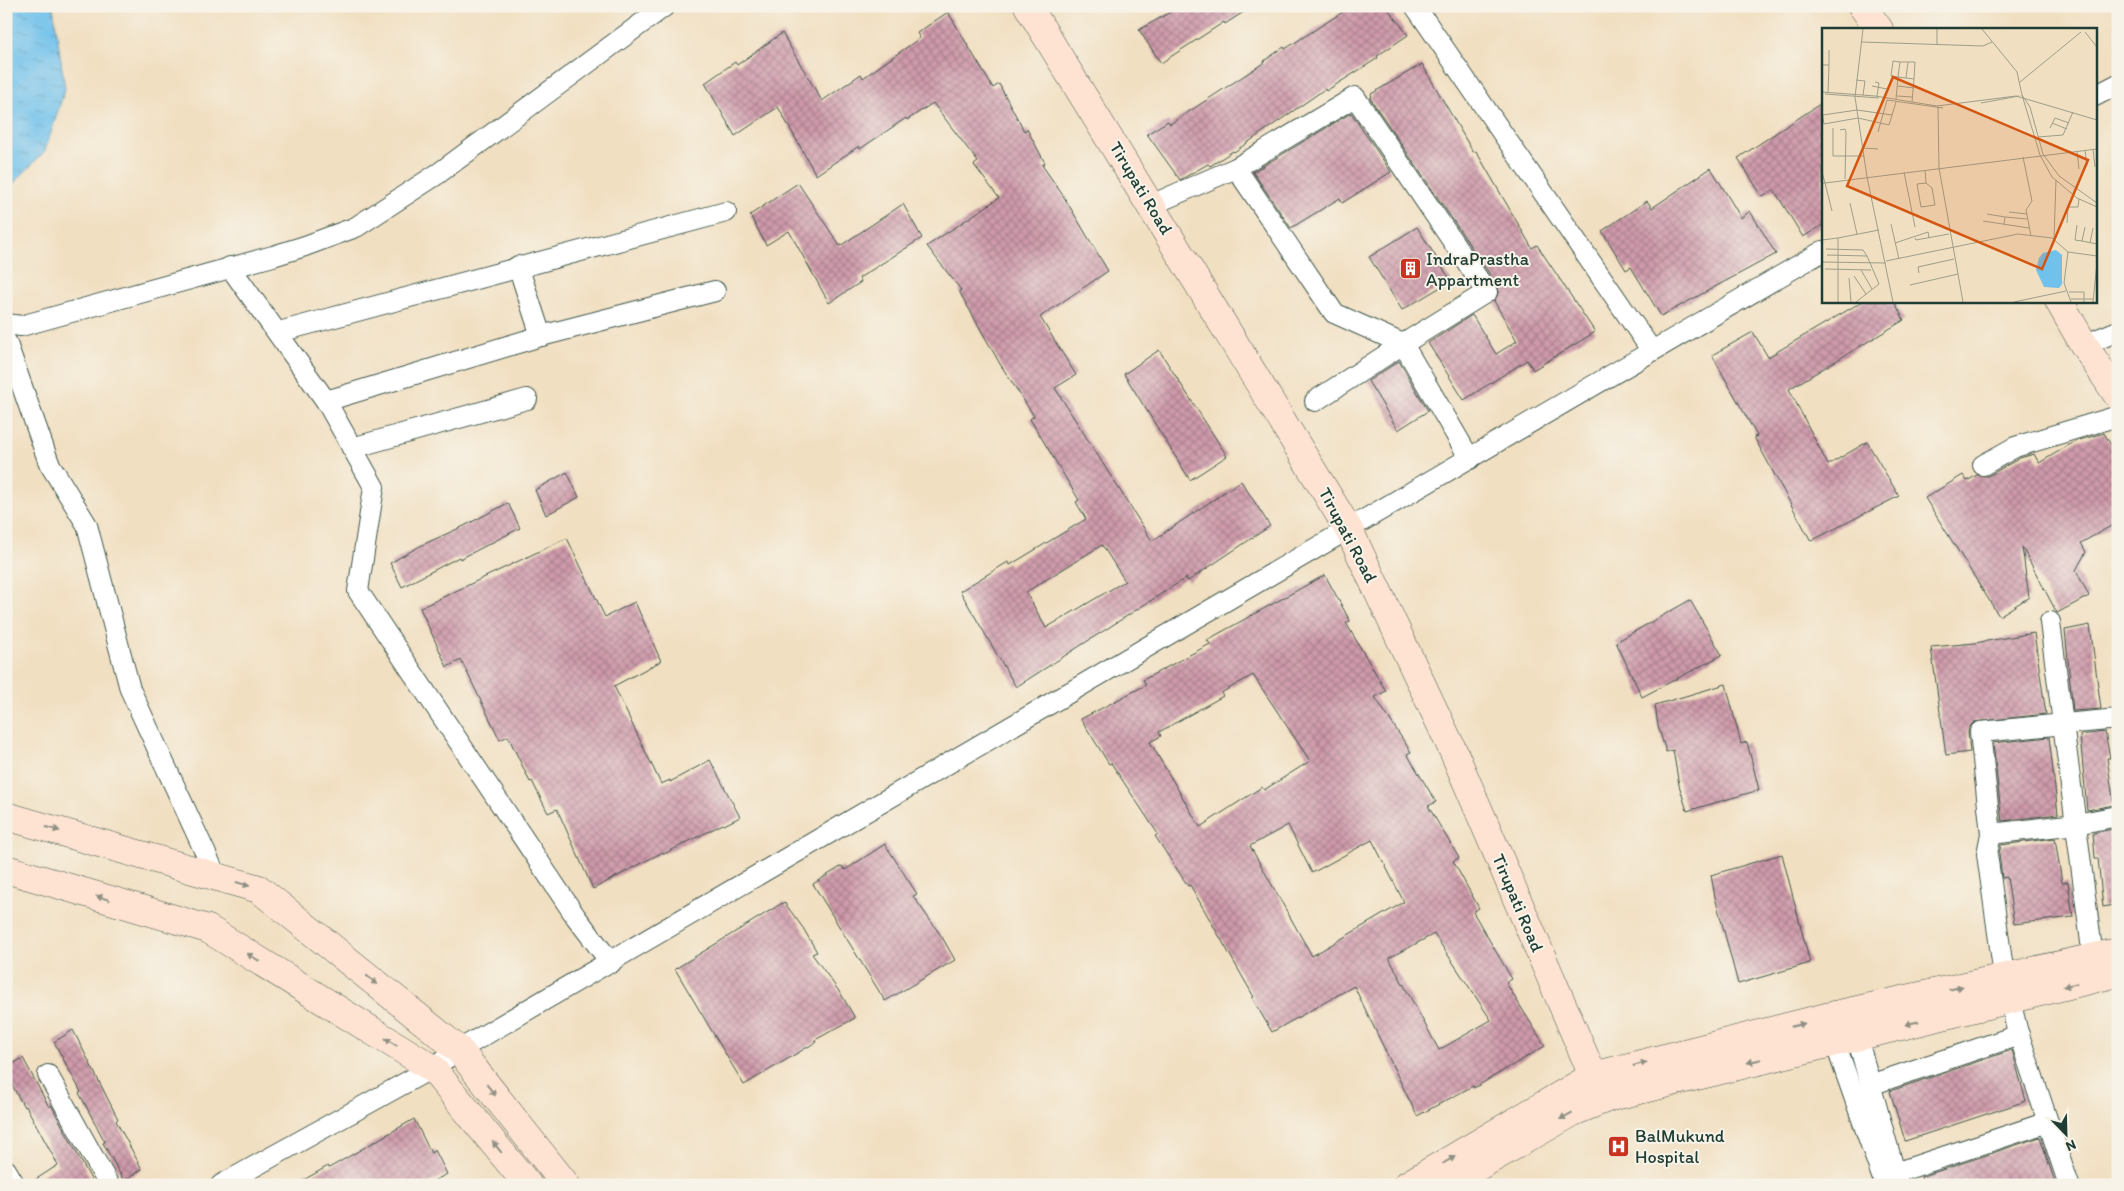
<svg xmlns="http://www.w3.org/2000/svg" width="2124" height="1191" font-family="Itim,sans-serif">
	<defs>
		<pattern id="water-ripples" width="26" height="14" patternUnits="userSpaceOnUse" patternTransform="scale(1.25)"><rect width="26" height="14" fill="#70c1ec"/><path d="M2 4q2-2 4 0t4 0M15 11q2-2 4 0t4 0" fill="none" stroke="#5b9ec0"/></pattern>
		<pattern id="building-cross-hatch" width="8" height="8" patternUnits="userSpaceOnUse" patternTransform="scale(1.25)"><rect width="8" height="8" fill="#cf9aab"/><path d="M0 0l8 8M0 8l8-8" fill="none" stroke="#a77f8c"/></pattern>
	</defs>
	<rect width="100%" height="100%" fill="#f7f3e8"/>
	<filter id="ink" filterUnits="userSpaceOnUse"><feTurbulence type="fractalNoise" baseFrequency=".02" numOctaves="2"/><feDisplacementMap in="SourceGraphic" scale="10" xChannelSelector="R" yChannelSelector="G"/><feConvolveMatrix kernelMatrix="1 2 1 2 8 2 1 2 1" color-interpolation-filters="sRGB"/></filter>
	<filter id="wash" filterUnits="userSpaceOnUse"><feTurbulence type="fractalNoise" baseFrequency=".0096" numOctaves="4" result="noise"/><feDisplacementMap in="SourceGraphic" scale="20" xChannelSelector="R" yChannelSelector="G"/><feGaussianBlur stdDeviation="1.12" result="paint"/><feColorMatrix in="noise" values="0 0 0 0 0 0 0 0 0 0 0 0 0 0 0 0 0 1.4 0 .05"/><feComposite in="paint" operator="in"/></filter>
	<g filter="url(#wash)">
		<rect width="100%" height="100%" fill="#f1dfc1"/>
		<path fill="url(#water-ripples)" stroke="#487f90" d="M6 6H53L65 89 45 151 6 191Z"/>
		<g id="blocks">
			<g fill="url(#building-cross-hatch)" fill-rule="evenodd">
				<path d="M1181 6H1253L1225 24 1224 22 1161 63 1139 30Z"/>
				<path d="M1352 6H1386L1408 35 1377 56 1378 58 1326 91 1325 89 1234 152 1233 151 1210 166 1208 164 1180 180 1147 134 1168 121 1170 124 1265 62 1264 61 1284 47 1285 49Z"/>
				<path d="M948 12 993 88 999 84 1024 131 1027 129 1045 163 1042 165 1064 197 1108 271 1040 317 1076 375 1055 388 1152 541 1241 481 1270 526 1188 581 1186 578 1016 687 960 591 1008 562 1010 565 1086 519 1076 502 1079 500 1030 419 1034 416 1000 364 959 291 961 290 927 246 999 198 974 165 978 162 933 103 907 120 906 118 860 149 859 146 816 175 778 107 735 136 705 83 735 62 737 65 782 33 822 101 861 74 863 78 920 38 917 33ZM1102 545 1125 581 1046 628 1026 592Z"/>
				<path d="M1422 64 1473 152 1476 151 1532 248 1537 245 1595 332 1533 370 1527 360 1464 400 1428 343 1472 315 1496 354 1517 341 1494 301 1499 292 1497 285 1370 98 1372 97 1371 94Z"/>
				<path d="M1823 102V225L1803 237 1774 190 1762 196 1738 158Z"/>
				<path d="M1351 113 1391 172 1342 203 1340 198 1291 228 1253 172Z"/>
				<path d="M1711 168 1741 218 1750 211 1776 254 1661 316 1631 267 1626 270 1602 231 1647 201 1652 208Z"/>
				<path d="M798 183 840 246 903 204 922 238 859 278 861 282 829 303 789 231 766 245 750 215Z"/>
				<path d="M1417 227 1451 281 1402 310 1369 257Z"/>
				<path d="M1863 301H1894L1904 320 1789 389 1828 465 1867 442 1899 496 1811 541 1754 437 1757 436 1712 355 1753 332 1768 357Z"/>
				<path d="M1159 350 1227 456 1190 480 1124 374Z"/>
				<path d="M1399 361 1428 411 1398 430 1368 381Z"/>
				<path d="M2104 433 2118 457V522L2081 543 2086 552 2076 570 2089 596 2057 613 2022 547 2029 597 1999 616 1925 498 1963 475 1967 481 1977 475 1988 476 2020 458 2034 454 2039 463 2076 441Z"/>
				<path d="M567 472 579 497 546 515 535 490Z"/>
				<path d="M508 503 520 528 460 559 459 557 402 587 390 563 422 545 464 526Z"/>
				<path d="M567 538 605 617 635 602 661 661 614 686 661 784 670 780V782L710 760 740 817 724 825 723 824 664 854 663 852 593 889 557 809 548 813 532 781 530 782 508 736 500 740 461 660 447 667 420 608Z"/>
				<path d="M1325 575 1350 621 1346 623 1386 691 1375 697 1411 752 1407 754 1436 802 1428 806 1459 858 1453 861 1479 908 1473 912 1512 979 1506 983 1545 1046 1474 1088 1473 1086 1417 1116 1354 986 1272 1032 1252 998 1254 997 1190 885 1188 886 1155 836 1158 834 1111 763 1109 764 1081 719 1146 685 1143 680 1210 644 1207 640ZM1253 675 1310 761 1264 790 1262 787 1200 827 1150 742 1161 736 1159 732 1223 696 1221 693ZM1288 825 1312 873 1372 840 1404 902 1312 956 1250 846ZM1434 934 1491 1020 1439 1050 1389 958Z"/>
				<path d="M1690 600 1722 655 1642 697 1616 642Z"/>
				<path d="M2090 625 2101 709 2073 711 2065 630Z"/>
				<path d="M2034 633 2046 714 1974 722 1969 727 1968 733 1970 752 1946 755 1931 647 1975 643Z"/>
				<path d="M1726 684 1741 744 1747 742 1759 790 1687 811 1679 785 1673 750 1666 752 1658 726 1655 705Z"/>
				<path d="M2105 732 2110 758H2107L2114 805 2087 810 2080 735Z"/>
				<path d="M2049 737 2058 814 2002 821 1993 743Z"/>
				<path d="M2118 828V904L2103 907 2098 858H2095L2093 833Z"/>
				<path d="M2055 838 2062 883 2068 882 2073 917 2014 924 2007 877 2002 878 1999 854 2001 845Z"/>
				<path d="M885 844 917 894 913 896 942 937 955 960 885 1001 813 884 842 866 845 870Z"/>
				<path d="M1782 854 1810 963 1738 984 1715 897 1711 875Z"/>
				<path d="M784 902 803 928 817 952 812 954 841 994 855 1018 815 1040 816 1042 744 1085 675 969Z"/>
				<path d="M73 1030 118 1119 116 1121 142 1169 124 1181 103 1143 105 1142 79 1093 81 1092 54 1042Z"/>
				<path d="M2012 1050 2026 1101 1905 1141 1890 1091Z"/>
				<path d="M23 1058 49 1107 51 1105 94 1185H27L58 1165 26 1106 24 1107 6 1074V1068Z"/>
				<path d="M414 1119 431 1153 435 1150 447 1174 426 1185H295L328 1166 329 1168Z"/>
				<path d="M2040 1137 2056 1185H1923L1921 1177Z"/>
			</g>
		</g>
	</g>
	<g filter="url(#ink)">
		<use href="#blocks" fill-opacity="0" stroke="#3e5549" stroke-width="1"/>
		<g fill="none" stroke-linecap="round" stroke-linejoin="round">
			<defs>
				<g id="street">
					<path d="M1415 6 1652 351"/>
					<path d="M2095 96 2118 84"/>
					<path d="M1151 205 1236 168"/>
					<path d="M230 267 326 401 374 487 358 591 576 917 611 963"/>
					<path d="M6 324 21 326 273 256 305 246 356 227 439 173 665 6"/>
					<path d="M279 332 726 212"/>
					<path d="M541 336 715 291"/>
					<path d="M6 341 49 463 87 525 130 689 216 876"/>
					<path d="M1403 344 1334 313 1236 168 1355 97 1487 292 1403 344 1470 459"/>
					<path d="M2084 345 2118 331"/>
					<path d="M326 401 541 336 518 266"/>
					<path d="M1315 401 1403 344"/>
					<path d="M352 448 527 399"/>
					<path d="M1983 465 2015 447 2118 416"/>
					<path d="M2050 622 2093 958"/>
					<path d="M1991 834 2076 824 2118 816"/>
					<path d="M2004 976 1987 854 1991 834 1980 732 2118 719"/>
					<path d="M2010 1000 2017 1029 2069 1185"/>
					<path d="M1831 1031 1885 1185"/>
					<path d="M1857 1037 1897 1180"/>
					<path d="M48 1075 109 1185"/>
					<path d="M1870 1085 2019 1035"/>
					<path d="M6 1170 15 1185"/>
					<path d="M1895 1173 2048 1122"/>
					<path d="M221 1185 432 1068 459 1050 1823 251"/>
				</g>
				<g id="secondary">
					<path d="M1028 6 1349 530 1455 755 1603 1099"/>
					<path d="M1862 6 1879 29"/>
					<path d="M2059 301 2084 345 2118 396"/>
					<path d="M6 816 259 889 459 1050 566 1185"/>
					<path d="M6 869 208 929 432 1068 528 1185"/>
					<path d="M1407 1185 1593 1076 1826 1017 2118 952"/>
					<path d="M1446 1185 1573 1112 1607 1098 2118 973"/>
				</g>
			</defs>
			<use href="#street" stroke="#3e5549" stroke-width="22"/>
			<use href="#secondary" stroke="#3e5549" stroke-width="29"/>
			<use href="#street" stroke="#fff" stroke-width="20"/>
			<use href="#secondary" stroke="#fee3d2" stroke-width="28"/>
		</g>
		<defs><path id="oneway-solid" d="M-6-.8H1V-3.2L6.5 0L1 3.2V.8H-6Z" transform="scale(1.25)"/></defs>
		<g fill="#8e9083">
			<use href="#oneway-solid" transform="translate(53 829) rotate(16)"/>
			<use href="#oneway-solid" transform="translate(243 884) rotate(16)"/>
			<use href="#oneway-solid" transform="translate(103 898) rotate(-163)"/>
			<use href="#oneway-solid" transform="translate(253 957) rotate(-148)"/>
			<use href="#oneway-solid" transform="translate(372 980) rotate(39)"/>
			<use href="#oneway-solid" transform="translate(2070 985) rotate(166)"/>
			<use href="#oneway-solid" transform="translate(1956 988) rotate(-14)"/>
			<use href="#oneway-solid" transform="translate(1912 1023) rotate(166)"/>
			<use href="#oneway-solid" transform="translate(1798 1025) rotate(-14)"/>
			<use href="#oneway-solid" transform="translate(391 1042) rotate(-148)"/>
			<use href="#oneway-solid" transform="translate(1754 1061) rotate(166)"/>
			<use href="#oneway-solid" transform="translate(1640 1064) rotate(-15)"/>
			<use href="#oneway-solid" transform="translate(491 1090) rotate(52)"/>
			<use href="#oneway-solid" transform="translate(1566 1116) rotate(151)"/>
			<use href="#oneway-solid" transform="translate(497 1147) rotate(-129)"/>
			<use href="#oneway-solid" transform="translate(1449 1160) rotate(-30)"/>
		</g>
	</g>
	<defs>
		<symbol id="building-square" viewBox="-11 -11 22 22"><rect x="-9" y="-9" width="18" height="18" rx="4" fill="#c8321e" stroke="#f7f3e8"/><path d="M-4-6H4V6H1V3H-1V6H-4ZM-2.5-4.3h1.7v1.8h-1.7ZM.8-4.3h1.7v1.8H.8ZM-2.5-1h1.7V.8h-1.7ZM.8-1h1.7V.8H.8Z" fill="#fff"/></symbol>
		<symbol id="hospital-square" viewBox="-11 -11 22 22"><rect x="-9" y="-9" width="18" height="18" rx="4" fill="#c8321e" stroke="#f7f3e8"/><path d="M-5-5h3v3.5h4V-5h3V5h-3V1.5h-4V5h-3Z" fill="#fff"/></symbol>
	</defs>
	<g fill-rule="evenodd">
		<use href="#building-square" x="1398" y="256" width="25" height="25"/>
		<use href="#hospital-square" x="1606" y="1134" width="25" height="25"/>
	</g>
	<g text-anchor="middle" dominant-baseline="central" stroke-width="4" stroke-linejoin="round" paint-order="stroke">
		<g font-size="18" fill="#1f3d34" stroke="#f7f3e8">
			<text transform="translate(1141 188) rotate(59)">Tirupati Road</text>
			<text transform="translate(1348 535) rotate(62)">Tirupati Road</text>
			<text transform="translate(1518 903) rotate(67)">Tirupati Road</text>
		</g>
		<g font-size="18" fill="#1f3d34" stroke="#f7f3e8" text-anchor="start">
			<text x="1426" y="259">IndraPrastha<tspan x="1426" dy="21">Appartment</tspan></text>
			<text x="1635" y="1136">BalMukund<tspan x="1635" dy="21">Hospital</tspan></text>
		</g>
	</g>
	<g transform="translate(1822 28)">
		<rect width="275" height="275" fill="#f1dfc1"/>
		<path d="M234 222 240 227V256L237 260 222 259 214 242 217 230 221 225Z" fill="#70c1ec"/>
		<path fill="none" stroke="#9d9e89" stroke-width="1" d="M41 1 33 69 45 149 71 274M160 1 195 44 200 67M263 4 275 19M40 14 161 18 170 14M115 17V1M78 34 76 49 69 48 71 33 78 34H93L92 51M0 37H7V22M84 50 86 34M34 52 43 53 41 67M53 54 57 55 55 68M198 54 259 4M50 58 65 61M76 58 92 60M0 64 53 68 115 78 194 68 275 92M6 65 7 37M3 66 57 70M75 68 90 69M74 71 76 49 92 51 90 74M65 72 121 80M159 75 197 68M116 79 117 140 141 274M0 83 2 96 36 90 67 97 74 74M1 87 35 82 70 87M230 95 245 101M11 100V128H42M228 100 233 90 247 95M18 102 23 101 24 104 23 151M56 104 65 72M216 109 241 107 251 84M41 120 56 121M271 121 273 139M263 122 265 137M255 123 257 141M201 129 210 173 204 182 209 208M103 142 104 155 95 156 99 179 113 177 110 160 104 155M0 144 3 155 275 121M82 144 93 199M0 155H3L10 183M28 175 35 206M275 175 237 148 221 126 208 79 200 67 218 127 230 149 255 170 275 179M187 184 205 186M165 186 183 189M161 193 207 200M245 195 246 179H256L257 171M69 196 77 231M182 196 183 189 205 191M255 197 253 212 260 213M263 199 260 213 275 216M93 210 94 212 127 206M232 211 234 152M0 212 16 210M73 215 106 204 107 210M268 215 271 200M4 221 41 222 45 228M246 224 242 255 249 274M5 227 45 228 57 256 34 274M64 233 196 206 230 210 246 224 275 228M0 234 64 235M3 241 49 242M39 242 50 261M97 245 96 239 132 231M32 248 44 266M27 250 29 274M88 257 136 246M247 264H262V274M249 271H271M16 274V210L57 202M192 274 244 263M271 274 275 235"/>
		<path fill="#d45610" fill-opacity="0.15" stroke="#d45610" stroke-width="2.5" d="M71 49 266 132 220 241 25 158Z"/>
		<rect width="275" height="275" fill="none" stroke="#1f3d34" stroke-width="2.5"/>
	</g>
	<rect width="2124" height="1191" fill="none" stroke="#f7f3e8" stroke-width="25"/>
	<g transform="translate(2066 1134) rotate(157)" stroke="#f7f3e8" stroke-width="4" paint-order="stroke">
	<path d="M0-4L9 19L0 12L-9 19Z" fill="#1f3d34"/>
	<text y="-8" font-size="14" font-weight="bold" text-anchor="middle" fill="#1f3d34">N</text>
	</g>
</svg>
